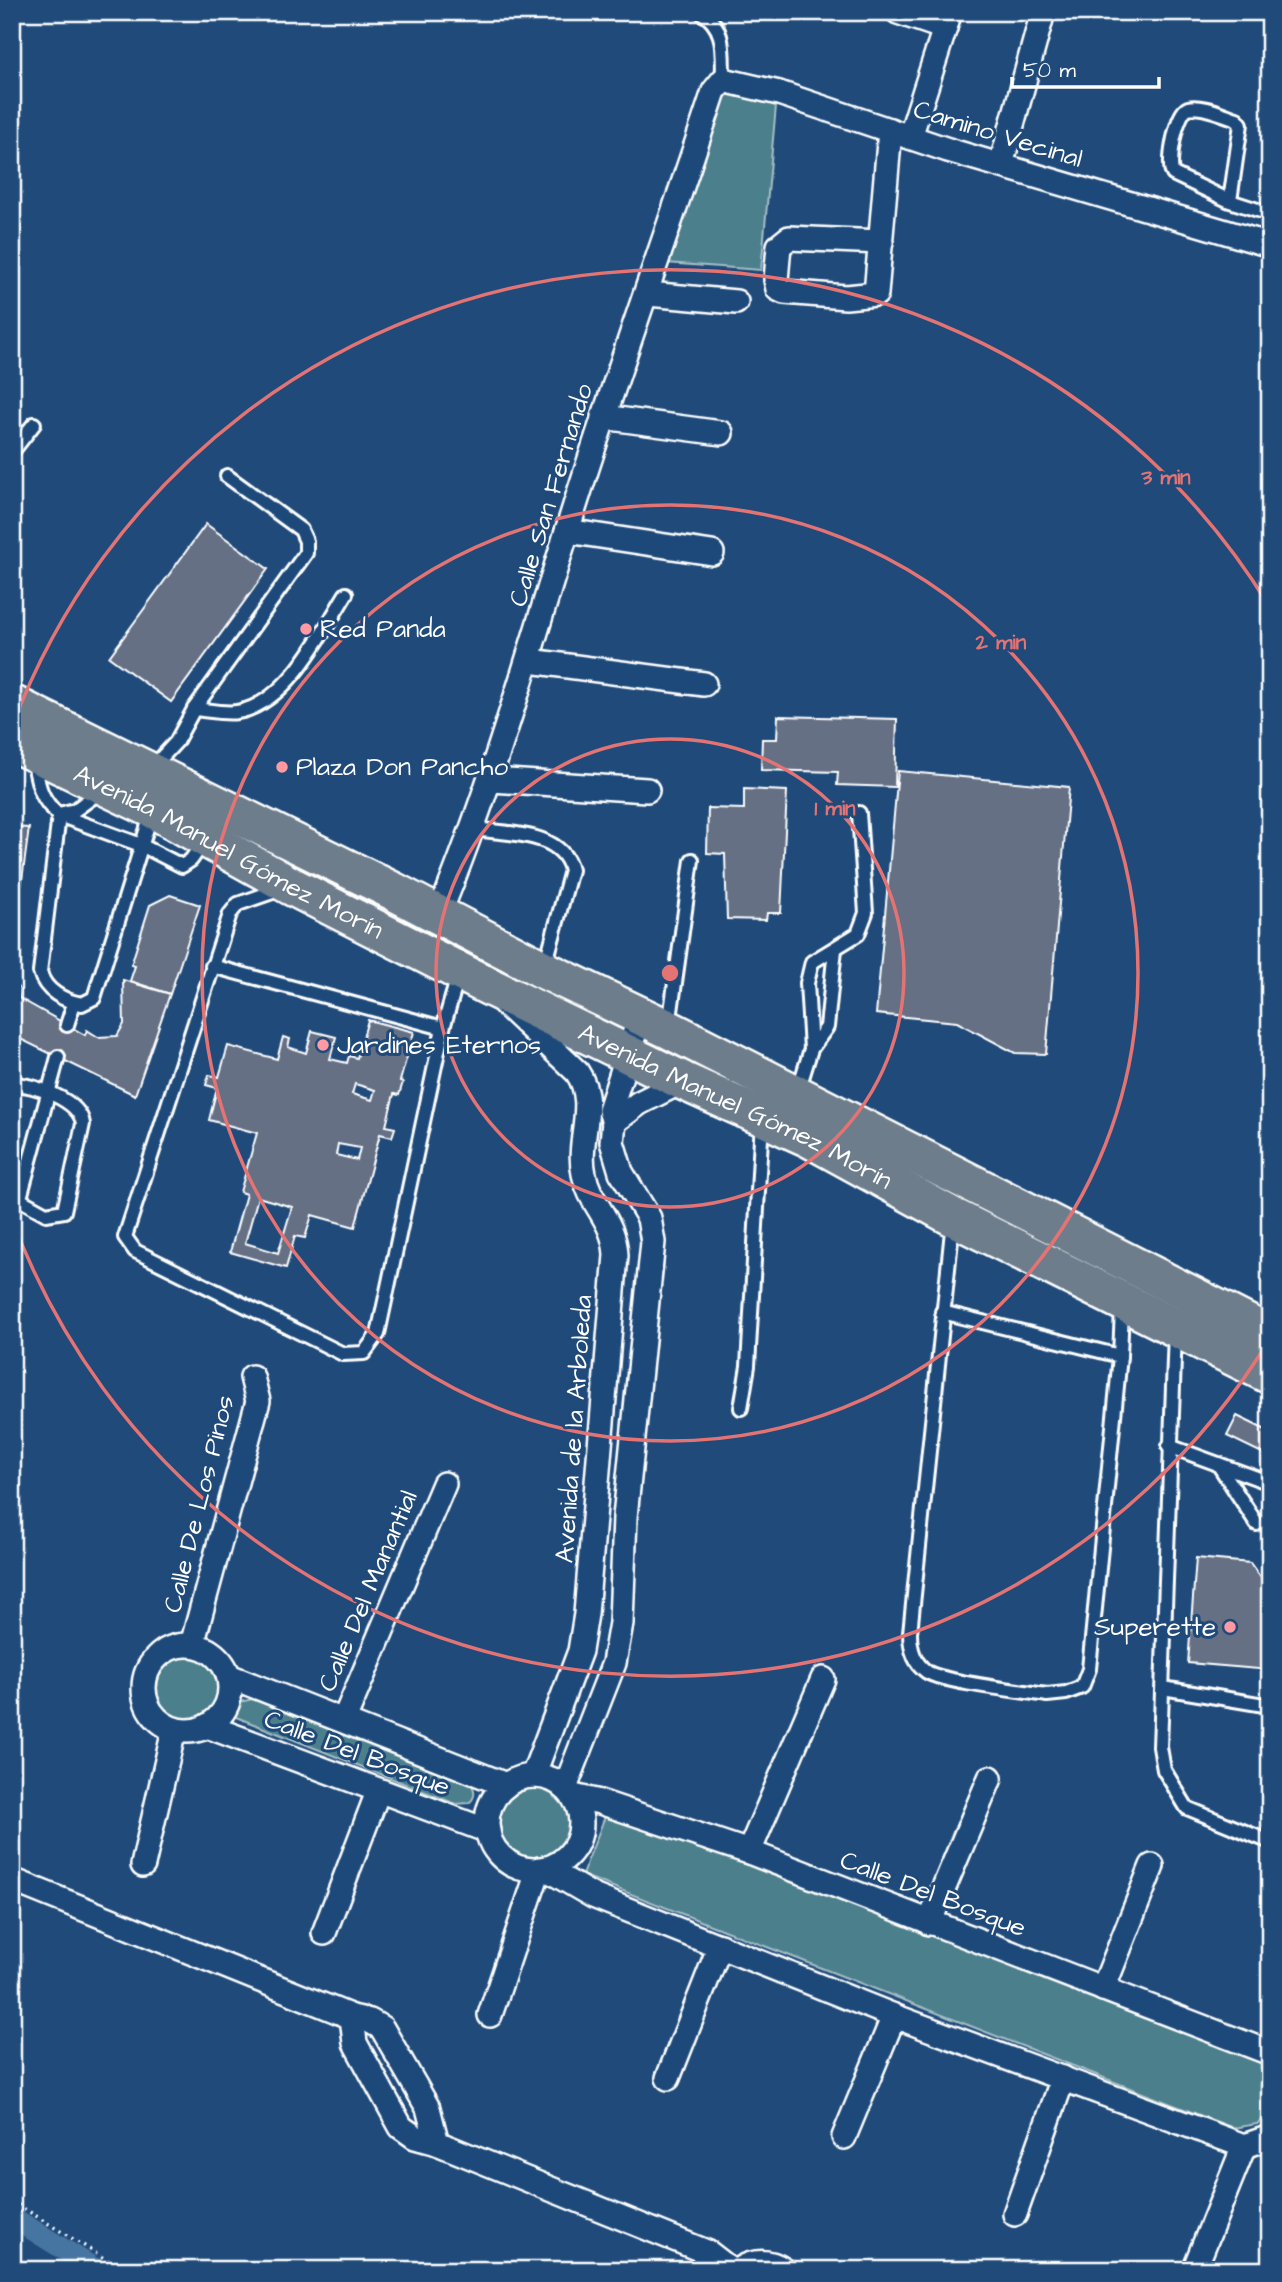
<svg xmlns="http://www.w3.org/2000/svg" width="1282" height="2282" font-family="'Architects Daughter',sans-serif">
	<rect width="100%" height="100%" fill="#1f4a7a"/>
	<filter id="ink" filterUnits="userSpaceOnUse"><feTurbulence type="fractalNoise" baseFrequency=".0143" numOctaves="2"/><feDisplacementMap in="SourceGraphic" scale="14" xChannelSelector="R" yChannelSelector="G"/><feConvolveMatrix kernelMatrix="1 2 1 2 8 2 1 2 1" color-interpolation-filters="sRGB"/></filter>
	<g filter="url(#ink)">
		<g fill="#4c7f8c" stroke="#a6bfc6" stroke-width="2">
			<path d="M722 88 776 106 761 270 666 263Z"/>
			<circle cx="190" cy="1688" r="33"/>
			<path d="M253 1699 469 1782C476 1789 476 1797 469 1803L456 1804 231 1715C233 1703 243 1701 253 1699Z"/>
			<circle cx="534" cy="1823" r="36"/>
			<path d="M608 1809 1259 2062 1270 2074V2111L1257 2124 1233 2128 582 1875Z"/>
		</g>
		<g fill="none" stroke-linecap="round" stroke-linejoin="round">
			<path stroke="#4674a1" stroke-width="21" d="M12 2217 97 2270"/>
		</g>
		<g fill="#656f84" stroke="#fff" stroke-width="2" fill-rule="evenodd">
			<path d="M206 524 268 569 171 702 109 657Z"/>
			<path d="M778 716 897 719 895 787 837 785 838 772 761 770 762 739H777Z"/>
			<path d="M898 771 1069 787 1046 1054 1015 1053 957 1022 876 1014Z"/>
			<path d="M744 789 787 791 781 913H767L766 920 727 919 725 854 707 853 708 808 744 809Z"/>
			<path d="M12 827 29 828 12 955Z"/>
			<path d="M170 895 200 905 170 994 130 981 135 966 131 965 150 905Z"/>
			<path d="M123 980 170 994 135 1095 12 1035V981L18 988 19 998 85 1035 87 1030 98 1037 117 1036 124 1024Z"/>
			<path d="M368 1020 414 1032 400 1081 403 1082 399 1095 394 1094 386 1126 395 1128 392 1137 380 1134 355 1227 312 1215 305 1238 295 1236 286 1268 230 1252 246 1194 240 1192 257 1133 209 1120 217 1088 206 1085 209 1075 219 1077 228 1046 277 1059 283 1037 290 1039 288 1047 306 1053 312 1031 336 1037 330 1059 347 1063 349 1056 357 1058ZM355 1084 375 1090 372 1100 352 1094ZM338 1144 360 1148 357 1160 336 1155ZM258 1197 292 1207 278 1253 245 1243Z"/>
			<path d="M1237 1416 1270 1432V1457L1227 1436Z"/>
			<path d="M1196 1558 1250 1563 1270 1590V1670L1188 1663Z"/>
		</g>
		<g fill="none" stroke-linecap="round" stroke-linejoin="round">
			<defs>
				<g id="lane">
					<path d="M701 12C727 28 722 53 723 80"/>
					<path d="M1230 201 1241 124 1237 119C1224 115 1201 104 1188 108 1176 113 1167 164 1173 174L1230 201 1270 214"/>
					<path d="M12 452 34 424"/>
					<path d="M194 709C207 710 224 714 237 712 287 704 322 633 346 594"/>
					<path d="M33 758C38 782 39 799 59 815L40 972C45 991 64 1001 82 1004L94 998 152 812"/>
					<path d="M151 769 176 742 194 709 306 553V541L301 530 227 476"/>
					<path d="M59 814 75 810 101 791"/>
					<path d="M59 815 141 845 182 866 191 860 205 840"/>
					<path d="M474 829C507 834 562 831 571 870L545 966"/>
					<path d="M281 889 238 904 230 914 125 1237 135 1251 343 1354 364 1353 378 1334 443 1028 459 973"/>
					<path d="M212 966 443 1028"/>
					<path d="M67 1025 74 1003"/>
					<path d="M669 1026 692 860"/>
					<path d="M811 1049 827 1027 835 949"/>
					<path d="M12 1084C34 1084 80 1100 83 1124L64 1211 46 1214 12 1195"/>
					<path d="M798 1091 811 1049 807 983 812 962 858 934 866 913 859 813"/>
					<path d="M20 1198 58 1057"/>
					<path d="M953 1221 910 1633C910 1648 914 1663 927 1672 945 1683 1022 1691 1047 1695L1066 1693 1082 1687 1089 1669 1120 1356 1122 1308"/>
					<path d="M942 1312 1120 1356"/>
					<path d="M1175 1331 1160 1747 1164 1770 1187 1808 1270 1842"/>
					<path d="M741 1408 748 1366 762 1121"/>
					<path d="M1169 1446 1270 1483"/>
					<path d="M1218 1464 1257 1524"/>
					<path d="M1163 1688 1270 1706"/>
				</g>
				<g id="street">
					<path d="M898 12 945 28"/>
					<path d="M910 137 950 12"/>
					<path d="M1001 165 1043 12"/>
					<path d="M881 242 789 238 779 246 776 280 778 289 784 292 846 297 876 294 890 130"/>
					<path d="M648 294 736 302"/>
					<path d="M603 417 721 433"/>
					<path d="M567 531 712 553"/>
					<path d="M530 661 704 684"/>
					<path d="M491 780 647 790"/>
					<path d="M439 914C496 776 534 634 579 493 622 358 670 225 714 91L723 80 779 93 948 150 1270 245"/>
					<path d="M504 1003 577 1072C599 1104 576 1139 584 1174 590 1206 614 1218 616 1255L586 1614 580 1651 533 1776"/>
					<path d="M614 1122 639 1103 683 1081"/>
					<circle cx="187" cy="1688" r="43"/>
					<path d="M192 1645 258 1401 252 1377"/>
					<path d="M229 1676 506 1785"/>
					<path d="M344 1720 444 1484"/>
					<path d="M207 1726 488 1831"/>
					<circle cx="534" cy="1823" r="47"/>
					<path d="M565 1788 614 1663 621 1623 625 1517 653 1242 649 1218 621 1172 612 1142 614 1122 610 1110 640 1016"/>
					<path d="M573 1796 600 1802 749 1852 1270 2053"/>
					<path d="M749 1852 823 1679"/>
					<path d="M143 1865 174 1730"/>
					<path d="M545 1868 593 1896 894 2016 1244 2146"/>
					<path d="M12 1880 352 2017 370 2021 382 2028 428 2108 437 2143"/>
					<path d="M929 1923 990 1778"/>
					<path d="M324 1933 378 1792"/>
					<path d="M1103 1989 1152 1866"/>
					<path d="M490 2015 539 1869"/>
					<path d="M352 2017 355 2043 401 2127 415 2137 437 2143 709 2253 731 2270"/>
					<path d="M668 2078 720 1946"/>
					<path d="M844 2137 894 2016"/>
					<path d="M1015 2214 1063 2078"/>
					<path d="M739 2270C753 2260 770 2260 784 2270"/>
					<path d="M1194 2270 1244 2146 1270 2137"/>
				</g>
				<g id="primary">
					<path d="M12 704 393 891 544 970 668 1029 1270 1335"/>
					<path id="s1" d="M12 742 153 809 291 886 486 985 683 1081 809 1138 953 1217 1270 1375"/>
				</g>
			</defs>
			<use href="#lane" stroke="#fff" stroke-width="18"/>
			<use href="#street" stroke="#fff" stroke-width="28"/>
			<use href="#primary" stroke="#fff" stroke-width="42"/>
			<path stroke="#fff" stroke-width="3.5" stroke-dasharray="2 5" stroke-linecap="butt" d="M12 2201 123 2270"/>
			<use href="#lane" stroke="#1f4a7a" stroke-width="12"/>
			<use href="#street" stroke="#1f4a7a" stroke-width="23"/>
			<use href="#primary" stroke="#6d7d8c" stroke-width="37"/>
		</g>
	</g>
	<g fill="none" stroke="#e47373" stroke-width="3.5">
		<circle cx="670" cy="973" r="234"/>
		<circle cx="670" cy="973" r="468"/>
		<path d="M1269 1340A702 702 0 0 1 12 1219M12 727A702 702 0 0 1 1269 606"/>
	</g>
	<g fill="#ff9aa2" stroke="#1f4a7a" stroke-width="2.5">
		<circle cx="306" cy="629" r="7"/>
		<circle cx="282" cy="767" r="7"/>
		<circle cx="323" cy="1045" r="7"/>
		<circle cx="1230" cy="1627" r="7"/>
	</g>
	<g text-anchor="middle" dominant-baseline="central" stroke-width="6" stroke-linejoin="round" paint-order="stroke">
		<g font-size="26" fill="#fff" stroke="#1f4a7a">
			<text transform="translate(998 134) rotate(17)">Camino Vecinal</text>
			<text transform="translate(551 495) rotate(-73)">Calle San Fernando</text>
			<text stroke="none"><textPath href="#s1" startOffset="243">Avenida Manuel Gómez Morín</textPath></text>
			<text stroke="none"><textPath href="#s1" startOffset="810">Avenida Manuel Gómez Morín</textPath></text>
			<text transform="translate(574 1429) rotate(-86)">Avenida de la Arboleda</text>
			<text transform="translate(199 1504) rotate(-76)">Calle De Los Pinos</text>
			<text transform="translate(368 1591) rotate(-67)">Calle Del Manantial</text>
			<text transform="translate(357 1753) rotate(21)">Calle Del Bosque</text>
			<text transform="translate(933 1894) rotate(21)">Calle Del Bosque</text>
		</g>
		<g font-size="26" fill="#fff" stroke="#1f4a7a" text-anchor="start">
			<text x="320" y="629">Red Panda</text>
			<text x="296" y="767">Plaza Don Pancho</text>
			<text x="337" y="1045">Jardines Eternos</text>
			<text x="1216" y="1627" text-anchor="end">Superette</text>
		</g>
	</g>
	<circle cx="670" cy="973" r="10" fill="#e47373" stroke="#1f4a7a" stroke-width="3.5"/>
	<g font-size="21" text-anchor="middle" font-weight="bold" fill="#e47373" stroke="#1f4a7a" stroke-width="6" stroke-linejoin="round" paint-order="stroke">
		<text x="1166" y="484">3 min</text>
		<text x="1001" y="649">2 min</text>
		<text x="835" y="815">1 min</text>
	</g>
	<rect width="1282" height="2282" fill="none" stroke="#1f4a7a" stroke-width="42"/>
	<rect x="21" y="21" width="1240" height="2240" fill="none" stroke="#fff" stroke-width="2.5" filter="url(#ink)"/>
	<path d="M1012 77v10h147v-10" fill="none" stroke="#ffffff" stroke-width="3.5"/>
	<text x="1023" y="77" font-size="21" fill="#ffffff" stroke="#1f4a7a" stroke-width="5" paint-order="stroke">50 m</text>
</svg>
